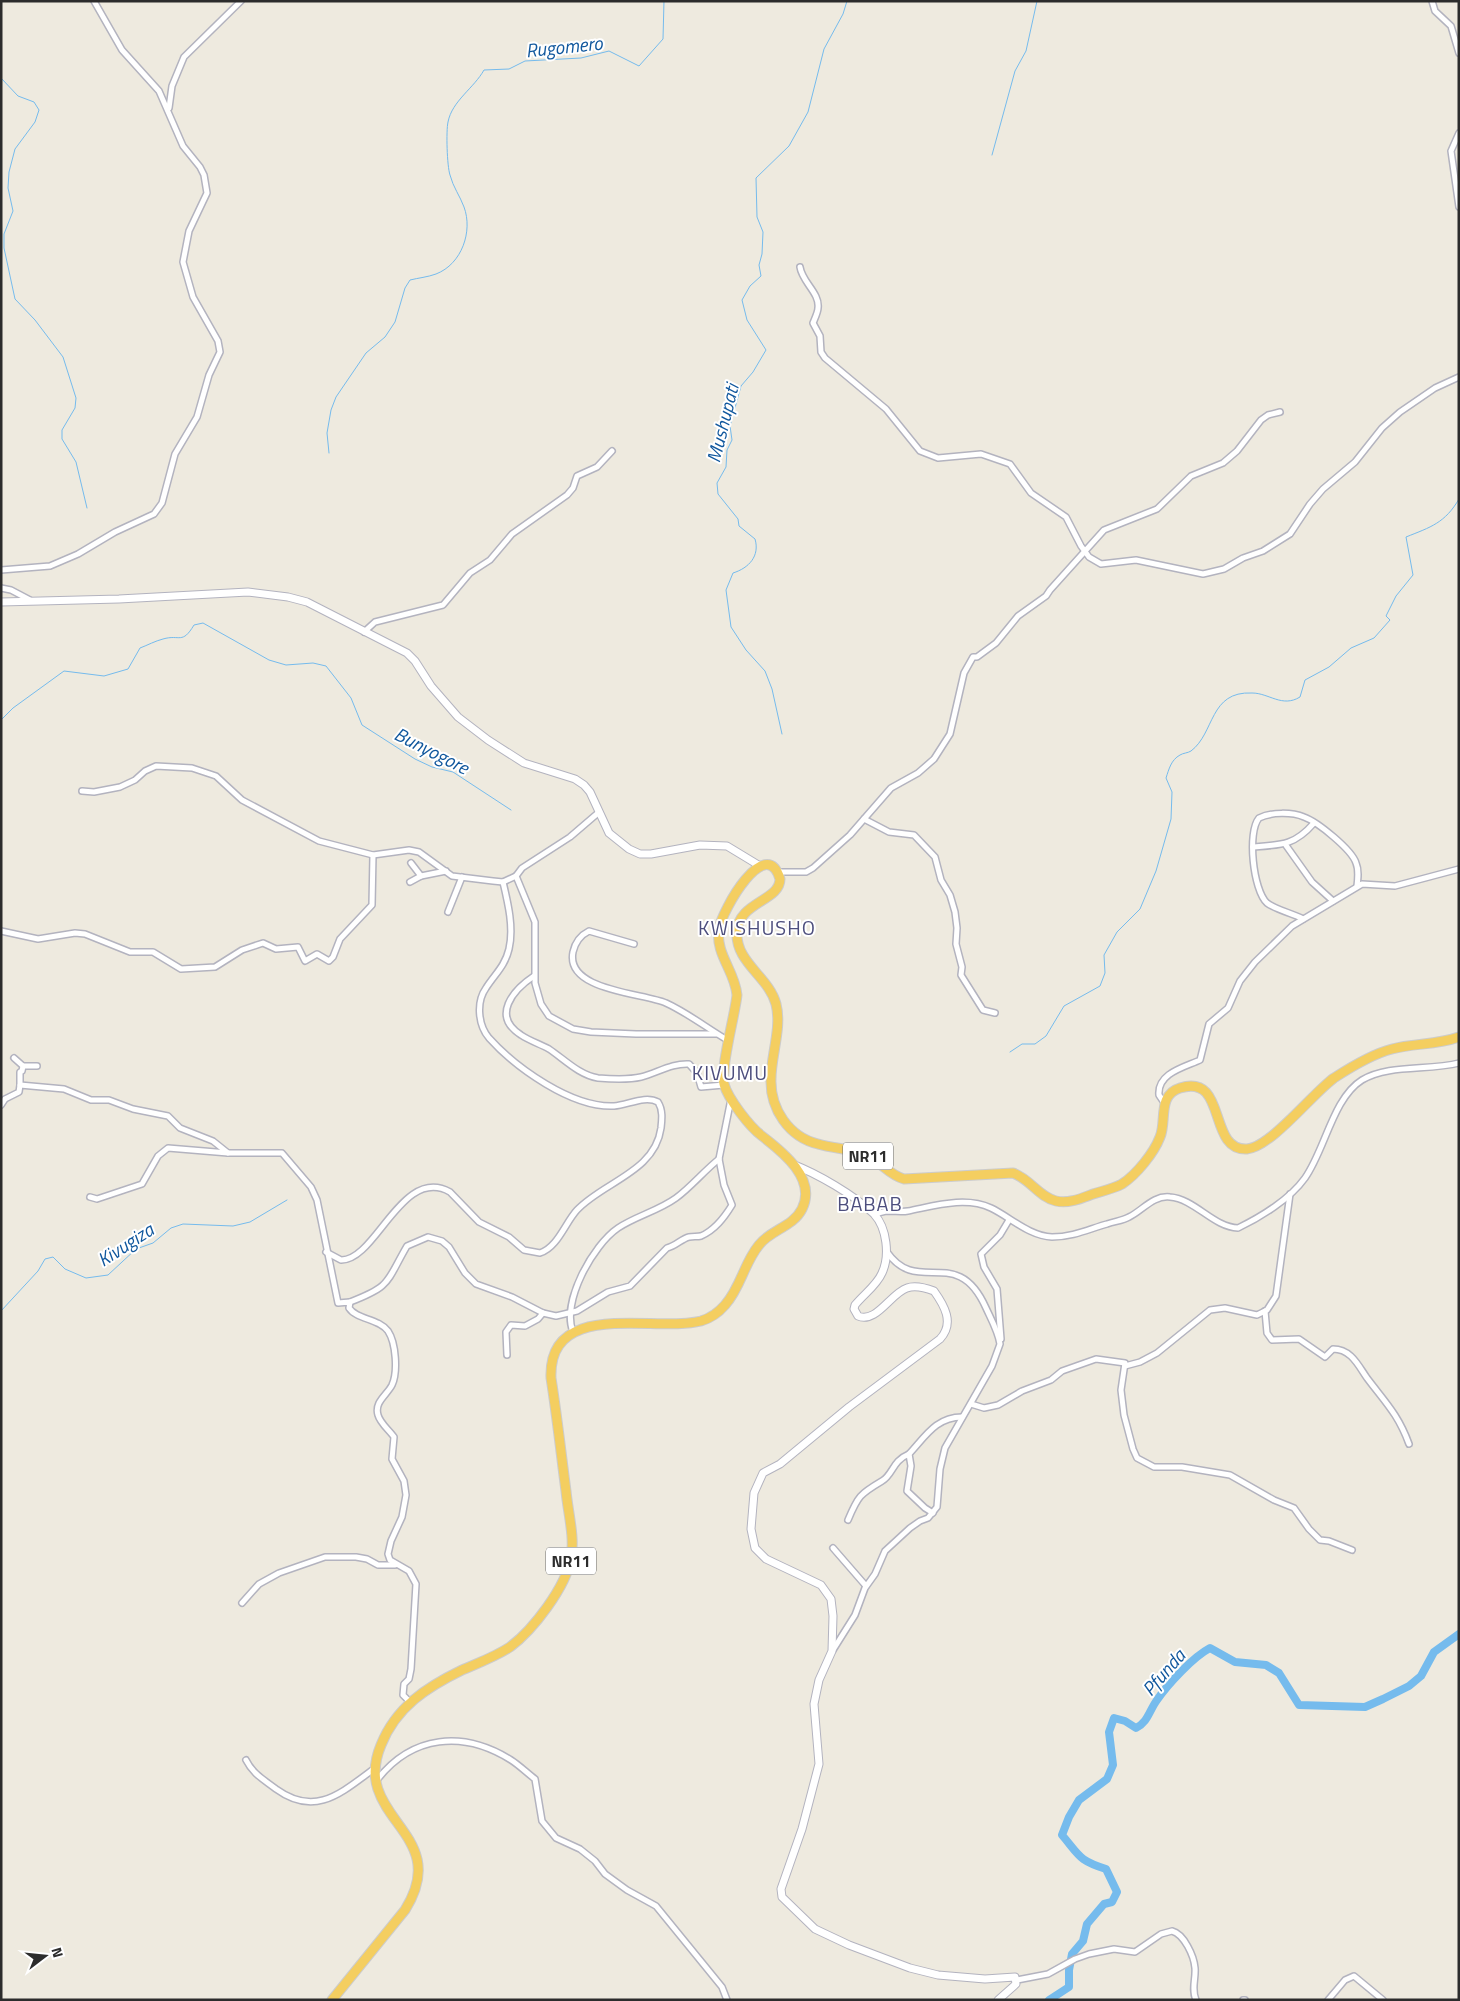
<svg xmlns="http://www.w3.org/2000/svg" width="1460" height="2001" font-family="'Titillium Web',sans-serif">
	<rect width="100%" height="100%" fill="#eeeadf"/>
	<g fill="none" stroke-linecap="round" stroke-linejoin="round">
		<g stroke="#75bbed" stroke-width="1">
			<path d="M1 78 18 96 34 102 39 110 35 122 15 149 9 172 8 188 13 211 4 234V248L15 299 35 320 63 357 76 398 75 408 62 430V439L76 462 87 508"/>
			<path d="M992 155 1015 71 1026 51 1037 1"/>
			<path d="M329 453 327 433 331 410 336 397 366 353 385 337 395 322 405 288 410 280C418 278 428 277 436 274 462 264 473 231 464 207 460 196 453 187 450 175 447 166 446 131 448 122 452 101 474 88 484 70L509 69 525 61 581 58 609 51 639 66 663 39 664 1"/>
			<path d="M1 720 13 708 64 671 104 676 128 669 140 648C148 645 155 641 163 639 180 634 182 645 194 625L203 623 269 660 286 665 313 663 326 666 351 698 362 725 415 759 432 767 453 772 511 810"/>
			<path d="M782 734 772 689 765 671 746 650 731 627 726 590 733 573C749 568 760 556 755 539L739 526 738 519 718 494 717 483 726 467 727 450 732 440 730 426 741 386 753 372 766 350 747 320 742 300 750 286 761 276 759 265 762 254 763 232 757 217 756 178 789 146 808 112 824 49 843 14 847 1"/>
			<path d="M1010 1052 1022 1044H1035L1046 1036 1064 1006 1100 986 1105 973 1104 955 1117 932 1140 909 1156 871 1171 819 1172 792 1166 778C1169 769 1171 760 1180 755 1183 753 1188 753 1191 751 1215 733 1209 691 1252 693 1269 693 1282 708 1300 697L1305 680 1329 667 1351 648 1374 638 1390 620 1386 616 1396 596 1413 575 1406 537C1431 527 1445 523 1459 499"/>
			<path d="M1 1311 38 1271 45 1259 53 1257 65 1269 86 1278 108 1275 136 1249 153 1243 171 1228 183 1224 233 1226 250 1222 287 1200"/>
		</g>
		<path stroke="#75bbed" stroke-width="8" d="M1049 2000 1069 1987V1970L1072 1954 1083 1941 1087 1924 1104 1904 1112 1902 1117 1892 1106 1869C1078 1860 1080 1856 1062 1835L1069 1817 1079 1800 1107 1779 1113 1765 1109 1732 1114 1718 1125 1721 1136 1728C1148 1722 1149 1711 1157 1700 1168 1684 1193 1657 1210 1648L1235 1662 1266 1665 1279 1673 1299 1705 1365 1707 1383 1699 1409 1686 1421 1676 1434 1652 1459 1634"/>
		<defs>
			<g id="minor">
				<path d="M1432 1 1435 11 1451 26 1459 53"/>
				<path d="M169 108 172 86 184 57 241 1"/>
				<path d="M1459 133 1451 151 1459 207"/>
				<path d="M800 267C802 282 820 293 818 308 818 312 815 318 813 323L820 336 821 352 825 358 886 409 920 451 938 458 981 454 1010 464 1031 493 1066 517 1081 546 1089 557 1101 564 1136 560 1203 574 1224 569 1243 558 1263 551 1290 534 1310 504 1323 489 1355 462 1382 428 1400 412 1435 388 1459 377"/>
				<path d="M1 570 50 566 78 554 115 532 154 514 162 503 175 454 197 417 209 375 220 352 218 341 193 297 183 262 189 231 207 193 204 175 200 167 183 146 159 91 122 50 94 1"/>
				<path d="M1 588 11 590 30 600"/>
				<path d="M364 632 375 622 443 605 470 573 490 560 512 534 567 495 573 488 577 476 597 467 612 451"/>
				<path d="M82 791 94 792 120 787 135 780 145 771 156 766 192 768 216 776 242 800 319 841 373 855 409 850 419 852 452 876 493 881 503 882 516 876"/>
				<path d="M598 813 570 837 522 868 516 876 535 922V983L541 1004 549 1016 573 1029 591 1032 636 1034H716"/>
				<path d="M864 819 889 832 914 835 935 857 941 880 950 895 955 912 957 928 956 944 962 967 961 975 983 1010 995 1013"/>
				<path d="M1285 844 1312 882 1333 901"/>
				<path d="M1253 847C1282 845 1295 845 1314 823"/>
				<path d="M411 863 421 876"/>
				<path d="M777 872H806L813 868 850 835 891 788 918 773 934 759 950 734 964 673 973 657H977L996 643 1018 616 1046 596 1050 590 1104 530 1157 509 1191 476 1223 463 1237 451 1261 420 1268 415 1280 412"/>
				<path d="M410 882 421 876 446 871"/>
				<path d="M448 912 462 877"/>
				<path d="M1303 919C1292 913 1276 910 1267 903 1253 890 1247 832 1259 818 1271 812 1292 812 1304 817 1318 822 1352 850 1356 863 1359 870 1358 878 1357 886"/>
				<path d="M1 931 38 939 75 933 85 934 130 952H153L181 969 215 967 242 950 263 943 276 949 298 947 305 961 317 954 329 961 333 957 340 939 372 905 373 855"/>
				<path d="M634 944 589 931C581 935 575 943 573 952 565 991 644 993 666 1003 688 1013 708 1029 729 1041"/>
				<path d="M534 976C513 990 491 1016 521 1035 530 1041 540 1044 549 1049 564 1059 579 1075 598 1078 611 1079 628 1080 641 1077 657 1073 672 1063 689 1064L697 1073 701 1087 724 1085"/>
				<path d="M14 1058 23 1066 22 1071 20 1072V1085"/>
				<path d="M23 1066H37"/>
				<path d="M1165 1104 1159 1095C1157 1073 1185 1067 1200 1060L1209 1024 1228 1008 1240 981 1255 962 1292 926 1362 884 1395 886 1459 869"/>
				<path d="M1 1105 5 1099 19 1092 20 1085 64 1089 91 1100H109L133 1109 168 1116 180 1128 213 1141 228 1153H282L311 1187 317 1200 338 1303 350 1302 349 1308C357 1320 378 1318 388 1331 396 1343 398 1372 392 1385 387 1395 374 1402 378 1415 380 1423 389 1430 394 1437L392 1459 404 1481 406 1495 402 1517 391 1541 388 1554 390 1560 409 1571 416 1584 411 1669 409 1679 404 1684 403 1695 410 1702"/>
				<path d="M90 1197 97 1199 142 1184 158 1156 168 1148 228 1153"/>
				<path d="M875 1215C886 1208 897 1213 908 1211 934 1206 965 1196 991 1208 1010 1217 1029 1236 1052 1237 1073 1237 1089 1229 1107 1224 1115 1221 1122 1221 1129 1217 1142 1211 1153 1195 1170 1197 1195 1199 1213 1227 1238 1228 1261 1217 1290 1199 1305 1178 1325 1150 1333 1098 1362 1080 1389 1064 1428 1071 1459 1063"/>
				<path d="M326 1252 341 1260C376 1261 402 1165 450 1192L479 1222 509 1237 524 1250 540 1253C558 1247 565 1223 577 1210 603 1182 655 1172 661 1128 662 1119 663 1110 658 1102 645 1095 628 1105 614 1106 572 1108 516 1068 489 1038 478 1025 476 1002 486 988 495 974 505 966 509 949 514 928 508 903 503 882"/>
				<path d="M350 1302C392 1286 386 1282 407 1246L428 1237 442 1241 449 1247 465 1273 476 1284 512 1297 543 1313 556 1316 577 1311 608 1292 630 1286 667 1248C676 1246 681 1239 689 1237 693 1236 697 1237 701 1236 715 1230 724 1218 732 1205L724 1185 719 1159 731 1099"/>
				<path d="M1265 1311 1267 1333 1272 1340 1299 1339 1325 1357 1333 1349C1351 1349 1358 1365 1367 1378 1385 1402 1398 1414 1409 1444"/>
				<path d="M573 1332C561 1302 593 1245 618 1228 636 1216 658 1211 676 1198 691 1187 704 1171 719 1159"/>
				<path d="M1001 1339 997 1289 984 1267 981 1254 1000 1235 1009 1220"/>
				<path d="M507 1355 506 1332 511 1325 525 1326 538 1319 543 1313"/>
				<path d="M1125 1366 1140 1362 1157 1353 1210 1310 1225 1308 1257 1315 1267 1310 1276 1296 1290 1194"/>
				<path d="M971 1404 984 1408 998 1405 1022 1391 1051 1380 1062 1371 1096 1359 1125 1363 1121 1390 1124 1415 1133 1449 1137 1458 1154 1467H1182L1230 1475 1274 1500 1294 1508 1309 1529 1320 1540 1329 1541 1352 1550"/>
				<path d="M933 1513 925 1508 907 1491 911 1466 909 1454C925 1437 936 1417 962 1417"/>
				<path d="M848 1520C858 1496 860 1494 882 1481 893 1475 892 1461 909 1454"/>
				<path d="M833 1548 866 1586"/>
				<path d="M242 1603 259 1584 279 1573 325 1557H356L367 1559 378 1565H395"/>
				<path d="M833 1650 855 1615 865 1588 875 1574 885 1551 910 1528 920 1521 928 1518 937 1507 940 1469 945 1448 992 1366 1000 1344C998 1331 991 1319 986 1308 957 1243 918 1297 887 1252"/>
				<path d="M246 1760C253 1774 263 1779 276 1789 316 1818 342 1792 375 1768"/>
				<path d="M377 1780C412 1735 463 1730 511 1760 519 1765 527 1773 535 1779L542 1821 556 1838 580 1849 595 1861 605 1874 627 1890 656 1906 722 1987 727 2000"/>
				<path d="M1017 1980 1048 1974 1075 1959 1089 1954 1114 1949 1135 1952 1161 1934 1172 1931C1184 1934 1194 1956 1195 1968 1196 1979 1191 1989 1196 2000"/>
				<path d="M1243 2000H1245"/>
				<path d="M1328 2000 1345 1980 1354 1976 1383 2000"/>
			</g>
			<g id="secondary">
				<path d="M1 602 119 599 248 592 288 597 307 602 407 653 415 661 431 686 458 717 488 740 524 763 575 779 584 785 590 792 609 833 629 849 640 854H651L700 845 727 846 760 866"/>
				<path d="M792 1164C818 1174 854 1195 874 1214 887 1228 890 1256 882 1273 877 1285 864 1294 855 1305L854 1309 858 1316C876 1324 891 1293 907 1288 915 1285 926 1288 934 1291 944 1305 955 1323 940 1339L849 1407 780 1464 763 1473 754 1493 751 1529 755 1548 766 1559 821 1585 831 1599 833 1616 832 1651 819 1680 814 1704 819 1764 802 1829 781 1889 782 1897 815 1929 849 1945 910 1968 938 1975 985 1979 1015 1977 1016 1984 998 2000"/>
			</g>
			<path id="trunk" d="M332 2000 405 1910C454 1832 350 1819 381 1745 396 1707 427 1687 462 1670 478 1663 495 1657 510 1647 533 1630 566 1587 571 1558 575 1537 568 1513 566 1491 561 1453 557 1416 551 1378 548 1298 655 1333 701 1321 711 1318 719 1312 725 1305 741 1287 744 1263 759 1245 770 1230 793 1227 802 1209 817 1179 783 1152 762 1136 750 1127 728 1099 724 1084 720 1069 735 1015 737 995 735 971 715 954 719 929 722 910 766 833 780 879 780 901 738 902 737 932 735 962 769 977 776 1004 782 1028 771 1055 771 1079 770 1109 789 1137 818 1144 834 1149 851 1148 866 1155 880 1161 889 1175 904 1179L1013 1173C1030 1179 1039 1197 1056 1201 1069 1204 1082 1198 1093 1194 1102 1191 1113 1189 1122 1184 1136 1175 1154 1153 1160 1137 1167 1121 1157 1095 1180 1088 1228 1073 1207 1151 1247 1149 1271 1147 1313 1093 1334 1078 1351 1067 1372 1054 1392 1049 1414 1043 1437 1045 1459 1037"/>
		</defs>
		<use href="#minor" stroke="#b3b3bf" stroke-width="8"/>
		<use href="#secondary" stroke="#b3b3bf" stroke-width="9"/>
		<use href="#trunk" stroke="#ccc" stroke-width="11"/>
		<use href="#minor" stroke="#fff" stroke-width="5"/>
		<use href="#secondary" stroke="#fff" stroke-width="7"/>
		<use href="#trunk" stroke="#f4ce60" stroke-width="9"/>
	</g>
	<g text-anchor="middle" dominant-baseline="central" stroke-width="4" stroke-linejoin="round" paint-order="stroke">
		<g fill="#fff" stroke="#6b6b6b" stroke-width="1">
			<rect x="843" y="1142.5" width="50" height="27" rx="4"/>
			<rect x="546" y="1547.5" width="50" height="27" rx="4"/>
		</g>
		<g font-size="16" font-weight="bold" fill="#2c2c2c">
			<text x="868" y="1156">NR11</text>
			<text x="571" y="1561">NR11</text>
		</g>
		<g font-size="19" font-style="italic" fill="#10579d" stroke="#fff">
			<text transform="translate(564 46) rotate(-6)">Rugomero</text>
			<text transform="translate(722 423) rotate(-76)">Mushupati</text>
			<text transform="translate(432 750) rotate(27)">Bunyogore</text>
			<text transform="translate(125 1244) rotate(-33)">Kivugiza</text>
			<text transform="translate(1163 1672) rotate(-49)">Pfunda</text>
		</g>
		<g font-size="20" letter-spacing="1" fill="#4d4e7d" stroke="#fff">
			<text x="757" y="927">KWISHUSHO</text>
			<text x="730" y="1072">KIVUMU</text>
			<text x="870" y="1203">BABAB</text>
		</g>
	</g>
	<rect width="1460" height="2001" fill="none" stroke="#2c2c2c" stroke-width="5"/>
	<g transform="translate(45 1956) rotate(74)" stroke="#ffffff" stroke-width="4" paint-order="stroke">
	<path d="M0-4L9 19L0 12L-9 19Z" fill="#2c2c2c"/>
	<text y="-8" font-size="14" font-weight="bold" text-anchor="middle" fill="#2c2c2c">N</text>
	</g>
</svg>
